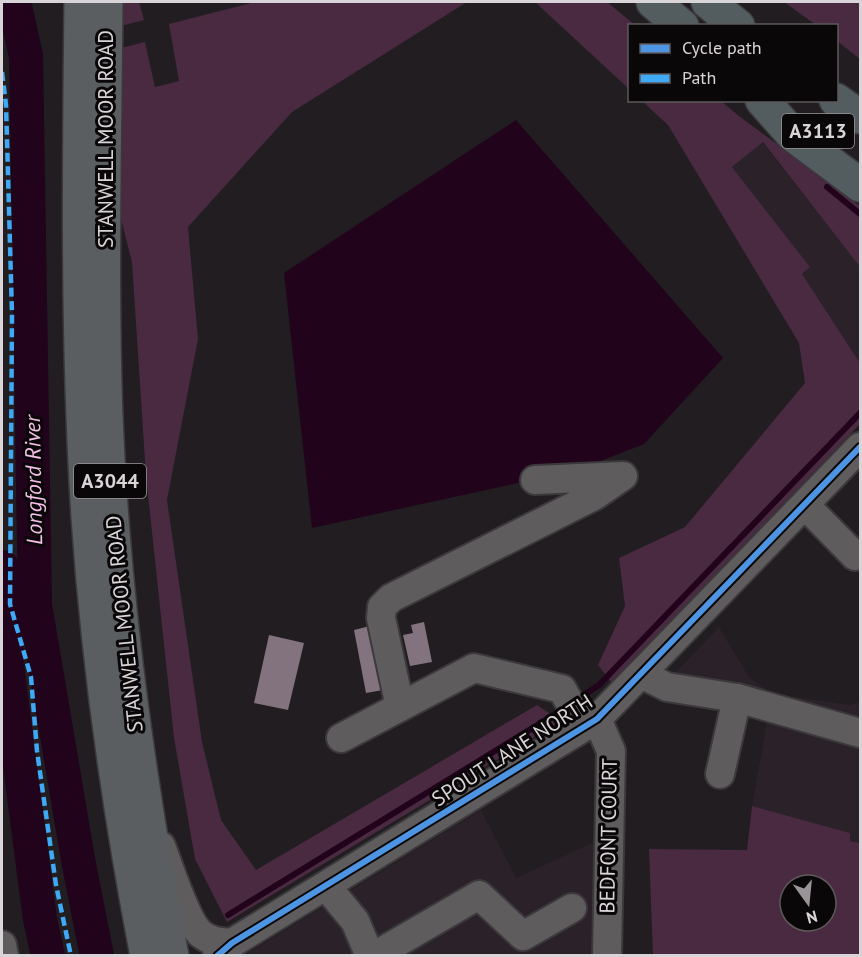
<svg xmlns="http://www.w3.org/2000/svg" width="862" height="957" font-family="'PT Sans',sans-serif">
	<rect width="100%" height="100%" fill="#211d20"/>
	<g fill="#2b2129">
		<path d="M762 142 860 267V363L802 274 810 267 732 167Z"/>
		<path d="M719 627 749 677 773 694 850 705 860 702V843L850 841V833L752 806 767 721 658 691Z"/>
		<path d="M481 810 516 878 594 842 591 955 243 956Z"/>
	</g>
	<g fill="#492a41" fill-rule="evenodd">
		<path d="M122 2H139L144 20 121 26Z"/>
		<path d="M255 2H467L292 112 188 227 198 339 167 500 202 742 221 820 256 870 537 705 561 721 227 922 195 859 174 738 146 476 132 262 120 215 121 48 145 42 155 87 179 81 169 24Z"/>
		<path d="M535 2H607L635 25 630 26 629 89Z"/>
		<path d="M784 2H860V59L837 41 836 26 816 25Z"/>
		<path d="M642 101H721L739 116 860 206V267L763 142 732 167 810 267 802 274 860 363V424L611 682 598 665 625 606 619 558 685 527 805 383 799 343 668 125Z"/>
		<path d="M752 806 850 833V841L860 843V955H653L649 849 747 850ZM790 885H826V921H790Z"/>
	</g>
	<path fill="#21031b" d="M516 120 723 358 644 444 577 470 312 528 284 273Z"/>
	<g fill="none" stroke-linecap="round" stroke-linejoin="round">
		<g stroke="#21031b" stroke-width="6">
			<path d="M827 187 860 214"/>
			<path d="M575 701 599 685 860 413"/>
			<path d="M228 915 565 708"/>
		</g>
		<g stroke="#21031b" stroke-width="34">
			<path d="M14 2 26 56 35 605 79 865 97 956"/>
			<path d="M2 567 8 674 40 919 48 956"/>
		</g>
	</g>
	<g fill="#82737f">
		<path d="M424 622 432 662 410 666 403 635 413 633 411 625Z"/>
		<path d="M370 626 383 690 366 693 354 630Z"/>
		<path d="M269 635 304 643 288 710 254 703Z"/>
	</g>
	<g fill="none" stroke-linecap="round" stroke-linejoin="round">
		<defs>
			<g id="minor">
				<path d="M805 505 855 556"/>
				<path d="M641 674 667 687 737 698 720 774"/>
				<path d="M737 698 860 733"/>
				<path d="M400 707 381 618 382 607 391 598 594 496 623 476 535 480"/>
				<path d="M597 719 611 751 607 956"/>
				<path d="M341 738 474 668 562 689 583 727"/>
				<path d="M161 846C169 866 186 922 201 934 211 942 221 942 232 943"/>
				<path d="M326 886 355 921 370 956"/>
				<path d="M2 945 4 956"/>
				<path d="M217 956 232 943 597 719 860 447"/>
				<path d="M374 956 479 895 523 936 572 908"/>
			</g>
			<g id="major">
				<path d="M81 2C79 173 77 345 88 517 98 664 119 811 147 956"/>
				<path d="M106 2C105 139 101 278 106 416 113 597 138 777 172 956"/>
			</g>
			<g id="highway">
				<path d="M653 2 682 26"/>
				<path d="M708 2 738 26"/>
				<path d="M762 100 793 135 860 185"/>
				<path d="M836 100 860 117"/>
			</g>
		</defs>
		<use href="#minor" stroke="#3b393b" stroke-width="32"/>
		<use href="#major" stroke="#3b393b" stroke-width="36"/>
		<use href="#highway" stroke="#3b393b" stroke-width="36"/>
		<use href="#minor" stroke="#5e5c5d" stroke-width="28"/>
		<use href="#major" stroke="#5a5e61" stroke-width="33"/>
		<use href="#highway" stroke="#535c5e" stroke-width="33"/>
		<path stroke="#3fa9f5" stroke-width="4.5" stroke-dasharray="9 4.5" stroke-linecap="butt" d="M2 72 6 105 12 314 10 604 31 677 37 751 56 885 71 956"/>
		<defs>
			<path id="cycleway" d="M217 956 232 943 597 719 860 447"/>
		</defs>
		<use href="#cycleway" stroke="#0a0709" stroke-width="10"/>
		<use href="#cycleway" stroke="#4d94e3" stroke-width="6"/>
	</g>
	<g text-anchor="middle" dominant-baseline="central" stroke-width="6" stroke-linejoin="round" paint-order="stroke">
		<g fill="#0a0709" stroke="#9b9699" stroke-width="1.5">
			<rect x="782" y="114" width="72" height="34" rx="4.5"/>
			<rect x="74" y="464" width="72" height="34" rx="4.5"/>
		</g>
		<g font-size="20" font-weight="bold" fill="#d9d4d7">
			<text x="818" y="131">A3113</text>
			<text x="110" y="481">A3044</text>
		</g>
		<g font-size="21" fill="#d9d4d7" stroke="#0a0709">
			<text transform="translate(105 139) rotate(-90)">STANWELL MOOR ROAD</text>
			<text transform="translate(124 624) rotate(-96)">STANWELL MOOR ROAD</text>
			<text transform="translate(512 750) rotate(-33)">SPOUT LANE NORTH</text>
			<text transform="translate(608 836) rotate(-89)">BEDFONT COURT</text>
		</g>
		<g font-size="22" font-style="italic" fill="#f5bfe6" stroke="#0a0709">
			<text transform="translate(33 480) rotate(-91)">Longford River</text>
		</g>
	</g>
	<rect width="862" height="957" fill="none" stroke="#d9d4d7" stroke-width="6"/>
	<rect x="628" y="24" width="210" height="78" fill="#0a0709" stroke="#5d595b" stroke-width="1.5"/>
	<rect x="640" y="44" width="30" height="9" fill="#4d94e3" stroke="#5d595b" stroke-width="1.5"/>
	<text x="682" y="54" font-size="18" fill="#d9d4d7">Cycle path</text>
	<rect x="640" y="74" width="30" height="9" fill="#3fa9f5" stroke="#5d595b" stroke-width="1.5"/>
	<text x="682" y="84" font-size="18" fill="#d9d4d7">Path</text>
	<g transform="translate(808 903) rotate(165)"><circle r="28" fill="#0a0709" stroke="#5d595b" stroke-width="1.5"/>
	<path d="M0-4.5L10 22L0 15L-10 22Z" fill="#999497"/>
	<text y="-9" font-size="16" font-weight="bold" text-anchor="middle" fill="#d9d4d7">N</text>
	</g>
</svg>
